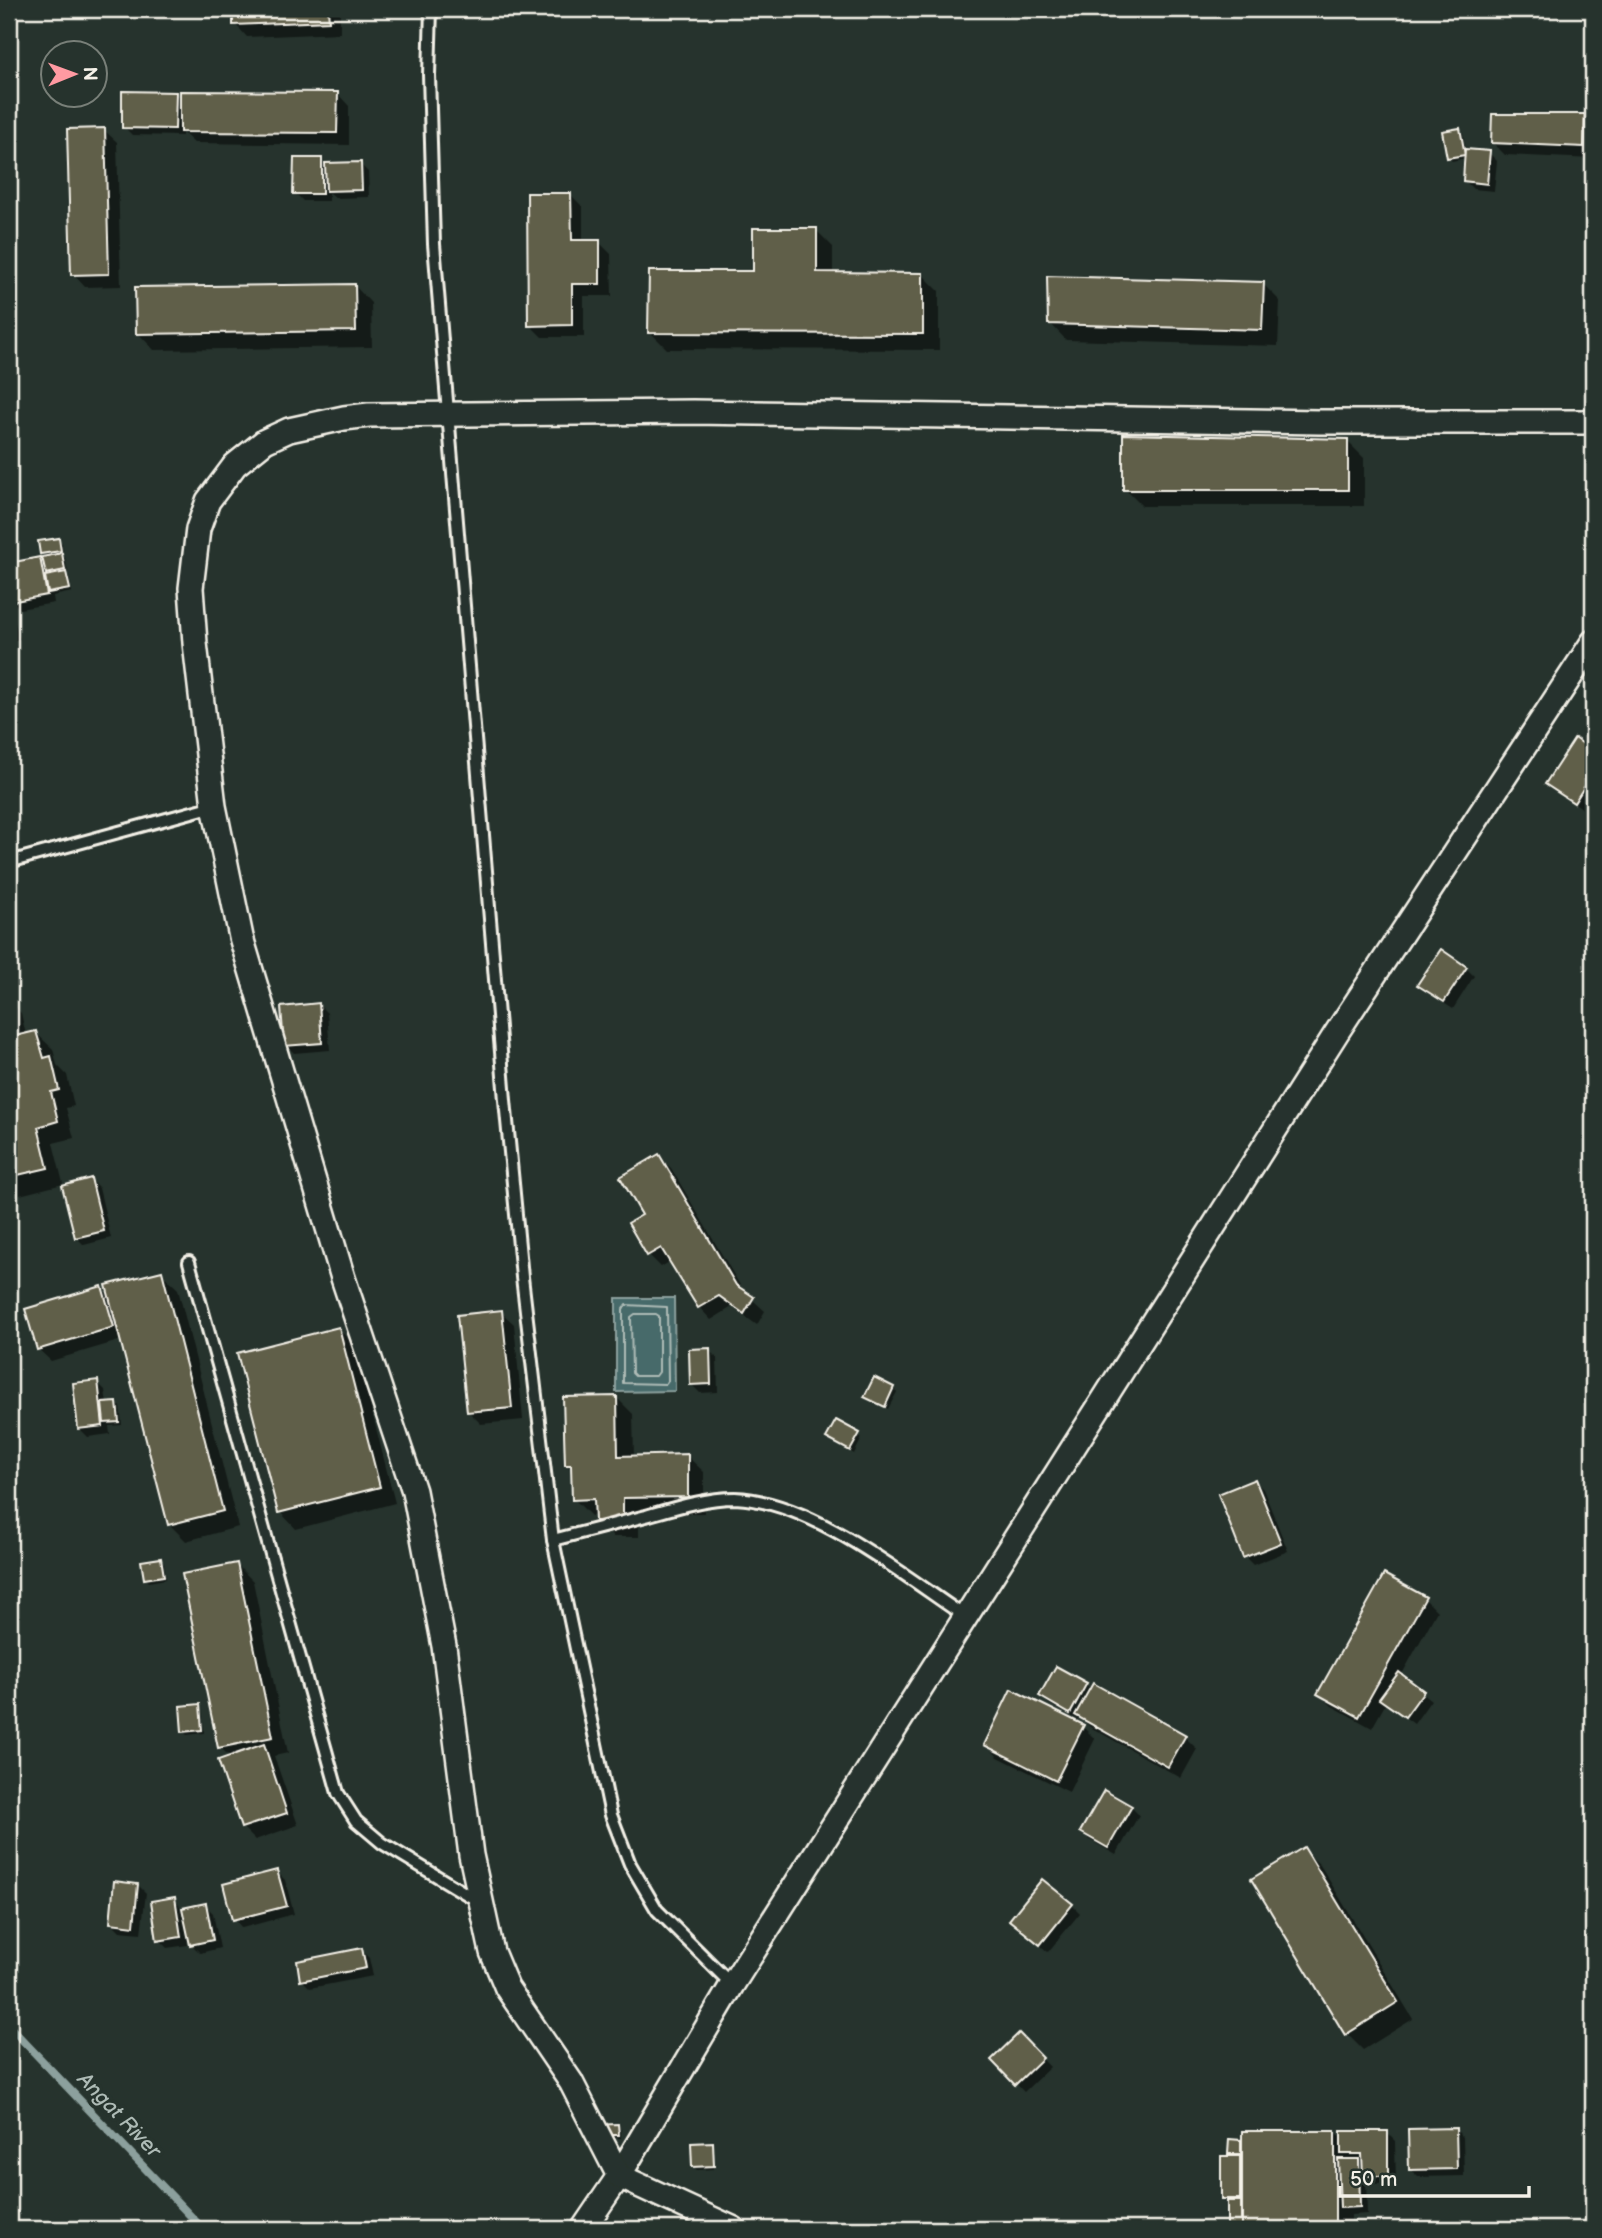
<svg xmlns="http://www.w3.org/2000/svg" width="1602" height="2238" font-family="'Balsamiq Sans',sans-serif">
	<rect width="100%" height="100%" fill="#26332d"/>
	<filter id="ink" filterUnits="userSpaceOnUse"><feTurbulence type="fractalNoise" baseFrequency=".0143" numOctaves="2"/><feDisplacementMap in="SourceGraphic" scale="14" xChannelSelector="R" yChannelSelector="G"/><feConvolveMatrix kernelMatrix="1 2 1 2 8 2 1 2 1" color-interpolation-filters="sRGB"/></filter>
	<g filter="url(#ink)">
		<path fill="#466a6b" stroke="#8ca09d" stroke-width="2" d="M616 1298H674L675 1391 616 1392Z"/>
		<g fill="#0007">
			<path d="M234 9H340V33L247 37 235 24Z"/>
			<path d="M337 93 349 106V145L194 143 182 132V136L132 135 124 127 175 94 182 100Z"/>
			<path d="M1584 116 1593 125V159L1505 155 1493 143Z"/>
			<path d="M1460 129 1463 133 1466 151 1489 153 1497 161 1494 191 1473 189 1465 181 1466 158 1452 161 1448 157Z"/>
			<path d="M104 130 117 142 121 286 85 287 73 274Z"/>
			<path d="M321 160 326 165 360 164 368 172 369 197 336 198 329 192V201H303L295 193Z"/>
			<path d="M571 195 583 207V242H599L611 254 612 296H584V337H542L530 325Z"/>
			<path d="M816 230 833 247V274H922L939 291V350L667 349 650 332 755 273Z"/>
			<path d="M1263 284 1280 301 1278 346 1066 340 1050 323Z"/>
			<path d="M355 286 371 303 372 347 154 350 138 333Z"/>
			<path d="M1347 441 1364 458V506H1142L1125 489Z"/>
			<path d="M58 540 62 543 63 554 61 555 65 558 68 573 66 574 69 577 72 592 53 596 54 603 20 609 12 601 9 565 39 559 46 566V558L42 553Z"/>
			<path d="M9 603 20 639 9 642Z"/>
			<path d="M1575 741 1593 753V793L1583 809 1547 783Z"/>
			<path d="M1466 968 1474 976 1453 1009 1428 993 1420 985Z"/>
			<path d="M9 1001 21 1013 26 1035 36 1033 53 1049 57 1065 67 1075 74 1106 66 1108 74 1138 53 1143 64 1187 91 1180 99 1188 111 1238 84 1245 76 1237 63 1184 12 1197 9 1193Z"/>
			<path d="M319 1005 327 1013 330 1050 294 1053 286 1045Z"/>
			<path d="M658 1156 671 1168 744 1292 765 1311 757 1325 732 1307 711 1320 699 1307 671 1261 661 1267 649 1255Z"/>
			<path d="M161 1273 178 1289 238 1527 186 1541 169 1524 122 1340 51 1361 38 1349 101 1288 112 1298Z"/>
			<path d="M501 1312 514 1324 523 1420 481 1424 469 1412Z"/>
			<path d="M338 1329 355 1345 395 1503 296 1529 280 1512Z"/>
			<path d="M709 1350 717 1358 718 1392 700 1393 692 1385Z"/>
			<path d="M97 1382 105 1390 107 1404 116 1403 120 1407 122 1425 109 1426 110 1434 88 1437 80 1429Z"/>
			<path d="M893 1389 897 1392 888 1409 870 1400Z"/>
			<path d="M616 1397 633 1414 634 1457 687 1456 704 1472V1513L639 1514V1537H613L597 1520V1515L591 1516 574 1499 573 1471 567 1464Z"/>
			<path d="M858 1435 862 1438 854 1454 828 1438Z"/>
			<path d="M1255 1481 1263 1489 1288 1551 1253 1565 1245 1557Z"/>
			<path d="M9 1516 15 1523 9 1535Z"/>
			<path d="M161 1560 164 1563 166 1579 149 1582 145 1578Z"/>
			<path d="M236 1564 253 1581 288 1753 274 1756 298 1825 255 1840 242 1827 230 1757 220 1747Z"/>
			<path d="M1425 1599 1437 1611 1401 1676 1431 1700 1414 1724 1386 1703 1372 1728 1332 1706 1319 1694Z"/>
			<path d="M1086 1684 1091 1690 1094 1685 1185 1737 1197 1749 1181 1778 1090 1727 1080 1717 1078 1720 1049 1704 1041 1696Z"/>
			<path d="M199 1706 202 1710 204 1733 187 1735 183 1731Z"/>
			<path d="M1083 1727 1095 1739 1069 1792 998 1757 986 1744Z"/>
			<path d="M1131 1807 1139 1815 1116 1855 1090 1840 1082 1832Z"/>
			<path d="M1303 1849 1320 1865 1413 2019 1363 2050 1346 2033Z"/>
			<path d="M277 1872 285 1880 294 1914 242 1928 234 1919Z"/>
			<path d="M138 1885 146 1893 141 1933 120 1931 112 1923Z"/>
			<path d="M174 1899 183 1910 205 1905 213 1913 220 1948 200 1953 192 1945 189 1930 186 1931 188 1945 167 1948 159 1940Z"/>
			<path d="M1072 1905 1080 1913 1048 1952 1019 1928Z"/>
			<path d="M361 1950 369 1958 373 1976 310 1988 302 1980Z"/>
			<path d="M1019 2035 1050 2067 1024 2092 993 2060Z"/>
			<path d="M618 2126 621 2130V2138H596Z"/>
			<path d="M1455 2129 1463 2137 1464 2176 1418 2177 1410 2169Z"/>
			<path d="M1335 2132 1343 2140 1387 2133 1395 2141 1396 2183 1373 2184 1366 2177 1367 2214 1351 2215V2229H1229V2204L1223 2198 1235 2158 1230 2153 1240 2141 1244 2145Z"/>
			<path d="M713 2144V2169L697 2170 693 2166Z"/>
		</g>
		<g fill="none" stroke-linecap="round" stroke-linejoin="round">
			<g stroke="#aebbb6" stroke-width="2">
				<path d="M626 1305 667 1307 668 1381 666 1384 623 1383V1309Z"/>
				<path d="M635 1314H656L659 1316V1372L656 1376H635L632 1373 631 1317Z"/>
			</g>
			<path stroke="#8ca09d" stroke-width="8" d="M9 2026 203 2229"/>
		</g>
		<g fill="#615e4a" stroke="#f4f1e8" stroke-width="2">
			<path d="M233 9H328L329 21 233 25Z"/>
			<path d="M122 91 176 92 175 129 122 128Z"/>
			<path d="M180 91 338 92 337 133 180 132Z"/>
			<path d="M1492 114H1585L1584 147 1491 143Z"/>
			<path d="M105 128 109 274 71 275 67 129Z"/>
			<path d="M1460 128 1465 155 1447 158 1442 131Z"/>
			<path d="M1465 149 1490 151 1487 184 1463 181Z"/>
			<path d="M294 158H322V194H293Z"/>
			<path d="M361 162 362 190 326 191 325 163Z"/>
			<path d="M527 193H571L572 240H600V284H572V325L528 326Z"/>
			<path d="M753 228H817V272L923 273V334L648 333 649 271H753Z"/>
			<path d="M1047 276 1264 282 1262 330 1048 324Z"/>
			<path d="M355 284 356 331 136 334 135 287Z"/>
			<path d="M1123 434 1348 439V490H1123Z"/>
			<path d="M59 538 61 551 40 554 38 541Z"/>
			<path d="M62 553 65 570 46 574 42 557Z"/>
			<path d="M40 557 47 595 10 602 9 563Z"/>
			<path d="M66 572 70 589 48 593 45 576Z"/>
			<path d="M1575 738 1593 751V773L1574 803 1545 784Z"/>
			<path d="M1441 949 1467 967 1444 1002 1417 985Z"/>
			<path d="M319 1003 322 1043 284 1046 281 1007Z"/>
			<path d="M9 1010 15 1036 36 1031 44 1058 51 1056 59 1090 51 1092 58 1121 38 1127 48 1168 9 1177Z"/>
			<path d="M659 1154 736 1285 754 1297 744 1314 719 1296 698 1308 661 1248 647 1256 628 1223 642 1215 620 1177Z"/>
			<path d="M91 1178 104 1231 75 1238 62 1186Z"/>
			<path d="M162 1271 223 1511 168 1525 106 1285Z"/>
			<path d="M102 1286 114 1327 37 1350 25 1309Z"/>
			<path d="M502 1310 512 1408 467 1412 457 1315Z"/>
			<path d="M339 1327 380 1487 278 1513 237 1353Z"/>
			<path d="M710 1348 711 1384 690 1385 689 1349Z"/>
			<path d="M874 1377 894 1387 885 1407 864 1397Z"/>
			<path d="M98 1380 103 1426 78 1429 73 1383Z"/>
			<path d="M617 1396 618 1456 688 1454V1497L623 1498V1521H595L594 1499 572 1500 571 1465H565L563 1397Z"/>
			<path d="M117 1402 119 1422 104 1423 102 1403Z"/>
			<path d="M836 1420 860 1433 850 1451 826 1438Z"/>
			<path d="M1255 1479 1281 1543 1243 1558 1218 1494Z"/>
			<path d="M161 1558 164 1576 144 1579 141 1561Z"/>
			<path d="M237 1563 273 1737 218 1748 182 1574Z"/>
			<path d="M1384 1574 1426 1597 1359 1717 1317 1694Z"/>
			<path d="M1056 1666 1087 1683 1070 1714 1039 1696Z"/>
			<path d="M1399 1672 1424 1691 1405 1717 1379 1699Z"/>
			<path d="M1093 1683 1186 1735 1168 1767 1075 1715Z"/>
			<path d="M1011 1689 1084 1725 1056 1781 984 1745Z"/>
			<path d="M200 1704 202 1730 182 1732 180 1706Z"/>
			<path d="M264 1744 287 1813 241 1828 218 1760Z"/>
			<path d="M1104 1790 1132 1806 1108 1848 1080 1832Z"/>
			<path d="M1304 1847 1398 2002 1345 2035 1251 1879Z"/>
			<path d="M277 1870 287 1906 232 1920 223 1884Z"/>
			<path d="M1042 1879 1073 1904 1040 1945 1009 1920Z"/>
			<path d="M114 1881 138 1884 134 1926 110 1923Z"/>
			<path d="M175 1897 181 1937 157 1941 151 1901Z"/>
			<path d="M206 1903 213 1940 190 1945 182 1908Z"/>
			<path d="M362 1948 366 1968 300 1981 297 1961Z"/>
			<path d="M1019 2033 1043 2058 1015 2085 991 2060Z"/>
			<path d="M618 2124 619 2135H591V2125Z"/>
			<path d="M1456 2128 1457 2169 1409 2170 1408 2129Z"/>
			<rect x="1242" y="2131" width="93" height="98"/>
			<path d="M1341 2131H1388V2176H1363L1362 2154H1341Z"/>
			<path d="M1229 2139 1241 2140V2154H1228Z"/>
			<path d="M713 2142 714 2166 692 2167 691 2143Z"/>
			<rect x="1221" y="2156" width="19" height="43"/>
			<path d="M1338 2159H1359L1360 2207 1340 2208Z"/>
			<rect x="1227" y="2201" width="14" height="28"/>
		</g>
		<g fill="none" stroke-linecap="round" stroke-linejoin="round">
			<defs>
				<g id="lane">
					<path d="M431 9 429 75 434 244 505 1100 522 1277 553 1540 611 1815 630 1864 657 1910 732 1985"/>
					<path d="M9 862 214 806"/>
					<path d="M189 1262 338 1793 356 1821 382 1843 478 1901"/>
					<path d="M553 1540C584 1532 615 1524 646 1516 674 1508 706 1498 735 1498 812 1501 903 1575 966 1617"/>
				</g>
				<g id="street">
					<path d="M583 2229 619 2176 732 1985 1337 1032 1593 642"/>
					<path d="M734 2229 619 2176 571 2082 507 1988 492 1952 471 1855 444 1646 414 1491 343 1278 241 937 214 806 195 643 191 588 198 529 208 501 235 465 265 441 289 430 344 418 369 415 693 412 1319 422H1593"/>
				</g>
			</defs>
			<use href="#lane" stroke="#f4f1e8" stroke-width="16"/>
			<use href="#street" stroke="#f4f1e8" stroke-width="28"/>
			<use href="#lane" stroke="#26332d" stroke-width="10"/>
			<use href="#street" stroke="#26332d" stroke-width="23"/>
		</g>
	</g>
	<g text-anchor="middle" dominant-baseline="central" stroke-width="7" stroke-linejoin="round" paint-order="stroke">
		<g font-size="21" font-style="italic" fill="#aebbb6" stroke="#26332d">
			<text transform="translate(119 2115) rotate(46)">Angat River</text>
		</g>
	</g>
	<rect width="1602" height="2238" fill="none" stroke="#26332d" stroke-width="35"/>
	<rect x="18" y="18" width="1567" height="2203" fill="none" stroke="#f4f1e8" stroke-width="2.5" filter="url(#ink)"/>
	<g transform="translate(74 74) rotate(89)"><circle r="33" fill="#26332d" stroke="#787f78" stroke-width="2"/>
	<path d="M0-5L12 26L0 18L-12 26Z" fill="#ff9aa2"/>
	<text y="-10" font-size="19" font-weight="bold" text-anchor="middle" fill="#f4f1e8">N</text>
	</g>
	<path d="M1340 2186v10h189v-10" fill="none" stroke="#f4f1e8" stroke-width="3.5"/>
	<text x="1350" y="2186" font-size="21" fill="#f4f1e8" stroke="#26332d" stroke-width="5" paint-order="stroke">50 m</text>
</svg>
